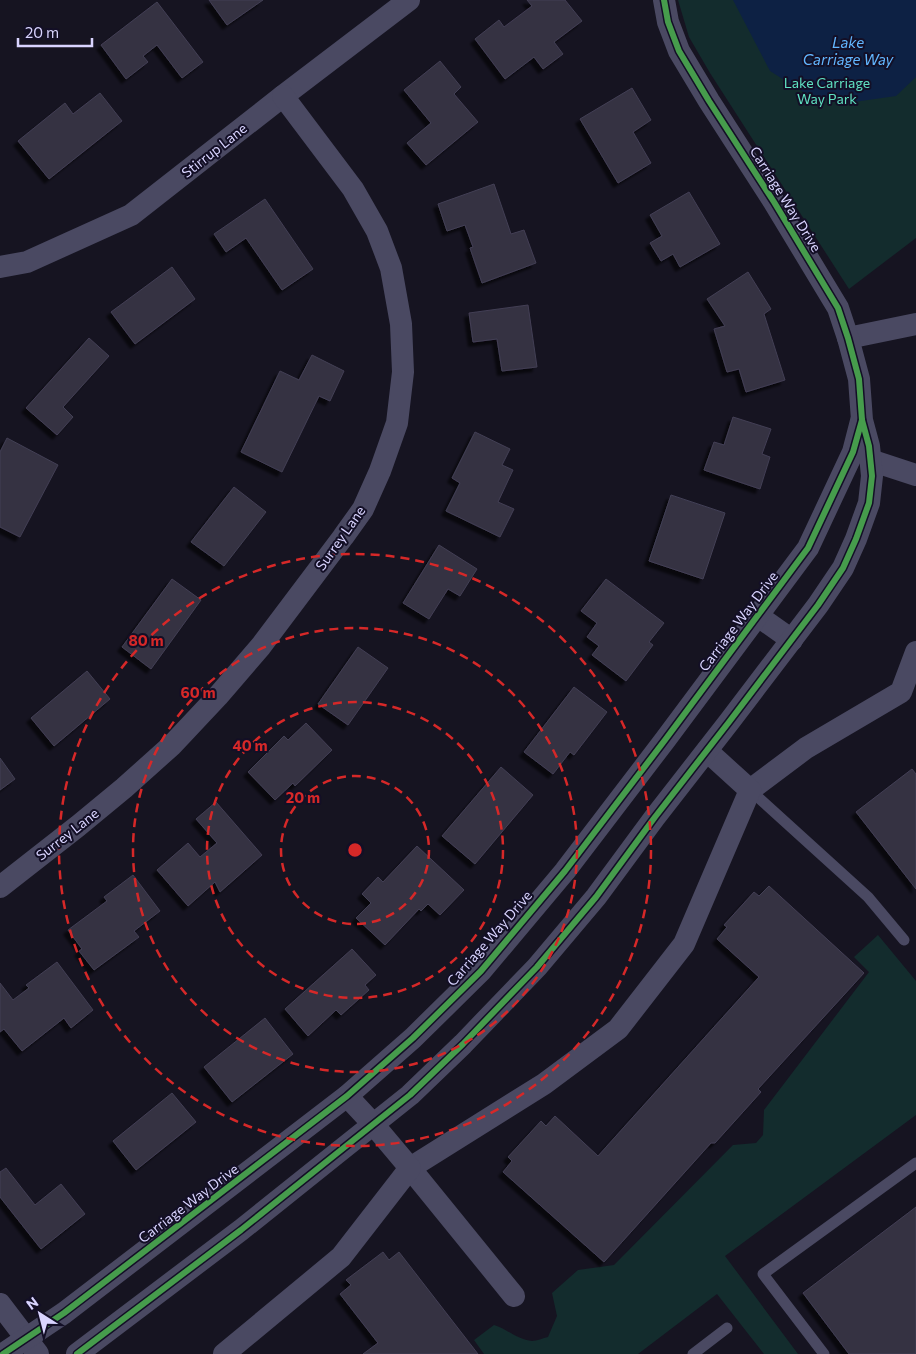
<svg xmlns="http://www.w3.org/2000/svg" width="916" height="1354" font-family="Commissioner,sans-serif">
	<defs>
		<filter id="shadow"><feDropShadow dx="-4.5" dy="4.5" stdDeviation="1" flood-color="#0009"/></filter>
	</defs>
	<rect width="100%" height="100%" fill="#161421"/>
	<g fill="#132c2d">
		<path d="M678 0H916V238L849 289 710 73 689 37Z"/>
		<path d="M878 935 916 981V1115L725 1256 798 1354H764L717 1294 638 1354H484L474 1340 494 1325C507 1329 518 1340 532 1341 537 1341 543 1338 548 1337L557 1316 552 1293 578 1270 614 1265 733 1145 756 1143 763 1135 764 1110 869 972 854 957Z"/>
	</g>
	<path fill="#0d2144" d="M733 0H916V77L896 96 847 103 805 93 770 71Z"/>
	<g fill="#343243" stroke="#433f54" filter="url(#shadow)">
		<path d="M209 0H263L227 25Z"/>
		<path d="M527 0H565L582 21 554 42 563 54 543 69 534 57 505 79 475 39 499 20 504 27 532 6Z"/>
		<path d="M157 2 203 62 182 78 157 45 143 56 148 62 126 79 101 45Z"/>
		<path d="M440 61 461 87 454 94 478 122 426 165 407 143 431 123 404 90Z"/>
		<path d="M632 88 651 120 633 132 651 163 618 183 580 119Z"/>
		<path d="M100 93 122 121 49 179 18 141 65 103 73 114Z"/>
		<path d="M494 184 511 234 524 230 536 263 482 283 470 248 473 247 465 225 447 231 438 204Z"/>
		<path d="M689 192 720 244 680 267 673 254 661 261 650 243 662 236 650 215Z"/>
		<path d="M265 199 313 269 282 290 246 238 226 252 214 234Z"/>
		<path d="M172 267 195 299 135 344 111 312Z"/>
		<path d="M748 272 771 309 764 314 785 380 746 392 739 369 727 372 714 329 725 326 707 299Z"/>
		<path d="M528 305 537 367 502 371 497 339 473 342 469 313Z"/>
		<path d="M89 338 109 356 63 407 73 417 57 435 26 408Z"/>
		<path d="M312 355 344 371 330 401 319 396 282 472 241 452 280 371 299 380Z"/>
		<path d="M733 417 771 429 762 454 770 457 760 489 704 470 714 442 724 445Z"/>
		<path d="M475 432 510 449 502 465 513 470 498 502 514 509 500 537 446 511 460 483 452 478Z"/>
		<path d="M7 438 58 465 20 537 0 527V452Z"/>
		<path d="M234 487 266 512 224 566 191 542Z"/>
		<path d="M671 495 725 513 703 579 649 561Z"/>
		<path d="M439 545 477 569 460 596 448 589 429 619 403 603Z"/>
		<path d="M172 579 201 600 151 669 122 647Z"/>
		<path d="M606 579 664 623 649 642 653 645 626 681 592 655 599 646 587 637 597 623 581 611Z"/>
		<path d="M358 647 388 668 348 725 318 704Z"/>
		<path d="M87 671 110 699 54 746 31 718Z"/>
		<path d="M574 687 607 712 574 755 570 752 553 774 524 752Z"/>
		<path d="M306 723 332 750 295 786 293 783 275 800 248 772 284 736 288 740Z"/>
		<path d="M0 758 15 779 0 790Z"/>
		<path d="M501 767 533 795 475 864 442 836Z"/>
		<path d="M912 769 916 774V889L856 812Z"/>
		<path d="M216 802 262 855 220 892 215 882 188 906 157 870 188 843 200 857 217 843 196 819Z"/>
		<path d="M417 846 464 890 440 915 428 904 421 911 419 909 385 945 356 918 371 903 362 894 378 877 383 882Z"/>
		<path d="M133 875 160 911 134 931 139 937 94 970 79 951 82 949 68 930 107 901 104 897Z"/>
		<path d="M769 886 864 973 758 1089 761 1092 715 1143H711L604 1262 503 1172 512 1161 508 1157 541 1121 546 1126 555 1116 598 1156 759 977 717 939 727 927 724 925 754 892 759 896Z"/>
		<path d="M352 949 376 975 365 985 369 990 341 1015 336 1010 308 1036 285 1009Z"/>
		<path d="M57 962 93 1010 71 1028 64 1018 22 1051 4 1029 0 1032V983L13 1000 29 988 26 985Z"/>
		<path d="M265 1018 293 1054 232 1102 204 1067Z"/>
		<path d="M172 1093 196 1122 136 1170 113 1141Z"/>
		<path d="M6 1168 35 1205 61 1184 85 1214 41 1249 0 1197V1172Z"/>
		<path d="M916 1207V1354H849L803 1293Z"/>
		<path d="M383 1252 389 1260 399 1252 478 1354H363L378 1343 340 1294 351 1285 346 1280Z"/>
	</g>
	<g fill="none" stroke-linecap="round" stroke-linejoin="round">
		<g stroke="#4a4962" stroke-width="11">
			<path d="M750 790 868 897 904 940"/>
			<path d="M693 1354 727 1328"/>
			<path d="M824 1354 763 1274 916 1163"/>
		</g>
		<g stroke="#4a4962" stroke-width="22">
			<path d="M0 267 27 262 131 215 283 96 409 0"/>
			<path d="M848 338 916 324"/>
			<path d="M870 460 916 475"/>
			<path d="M758 616 792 640"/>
			<path d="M750 790 806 748 901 692 916 652"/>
			<path d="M0 887 78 826 124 788 172 745 218 696 261 646 343 537 363 509 380 471 397 423 403 372 401 324 391 268 377 231 353 189 283 96"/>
			<path d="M514 1296 410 1168 544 1084 618 1029 684 944 750 790 707 751"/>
			<path d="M0 1304 38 1354"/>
			<path d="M3 1354 64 1313 347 1096 413 1038 481 971 565 871 665 740 808 548 853 452 861 421"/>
			<path d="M77 1354 241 1230 336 1154 410 1095 463 1044 537 967 596 897 655 817 729 722 818 605 843 568 856 539 869 503 872 476 869 446 862 420 859 379 848 338 838 308 774 202 709 101 679 51 668 22 664 0"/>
			<path d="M224 1354 341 1257 410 1168 373 1124 347 1096"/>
		</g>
		<defs>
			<g id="cycleway">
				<path d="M3 1354 64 1313 347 1096 413 1038 481 971 565 871 665 740 808 548 853 452 862 420"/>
				<path d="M77 1354 241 1230 336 1154 410 1095 463 1044 537 967 596 897 655 817 729 722 818 605 843 568 856 539 869 503 872 476 869 446 862 420 859 379 848 338 838 308 774 202 709 101 679 51 668 22 664 0"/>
			</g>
		</defs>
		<use href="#cycleway" stroke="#130f26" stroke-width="9"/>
		<use href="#cycleway" stroke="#469c4c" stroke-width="6"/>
	</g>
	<g fill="none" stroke="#d62828" stroke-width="2.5" stroke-dasharray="9 6">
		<circle cx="355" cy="850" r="74"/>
		<circle cx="355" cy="850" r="148"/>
		<circle cx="355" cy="850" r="222"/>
		<circle cx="355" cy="850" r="296"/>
	</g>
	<g text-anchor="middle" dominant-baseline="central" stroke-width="4" stroke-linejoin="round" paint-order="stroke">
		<g font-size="14" fill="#5fe0c0" stroke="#130f26">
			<text x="827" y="82">Lake Carriage<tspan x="827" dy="16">Way Park</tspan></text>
		</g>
		<g font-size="14" fill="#d9d4ff" stroke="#130f26">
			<text transform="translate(214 150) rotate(-38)">Stirrup Lane</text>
			<text transform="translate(786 199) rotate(58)">Carriage Way Drive</text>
			<text transform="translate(340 538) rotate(-55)">Surrey Lane</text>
			<text transform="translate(738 621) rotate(-53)">Carriage Way Drive</text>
			<text transform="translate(67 834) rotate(-38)">Surrey Lane</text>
			<text transform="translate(489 938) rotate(-49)">Carriage Way Drive</text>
			<text transform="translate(188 1203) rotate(-37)">Carriage Way Drive</text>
		</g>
		<g font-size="15" font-style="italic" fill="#62b6ff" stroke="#130f26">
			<text x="848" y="42">Lake<tspan x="848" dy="17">Carriage Way</tspan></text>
		</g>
	</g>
	<circle cx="355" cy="850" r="8" fill="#d62828" stroke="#130f26" stroke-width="2.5"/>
	<g font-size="15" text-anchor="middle" font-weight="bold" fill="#d62828" stroke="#130f26" stroke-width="4" stroke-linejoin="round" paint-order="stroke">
		<text x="146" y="646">80 m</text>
		<text x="198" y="698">60 m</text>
		<text x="250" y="751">40 m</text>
		<text x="303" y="803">20 m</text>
	</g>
	<g transform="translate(40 1314) rotate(324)" stroke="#130f26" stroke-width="4" paint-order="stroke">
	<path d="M0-4L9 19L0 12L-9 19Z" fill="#d9d4ff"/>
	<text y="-8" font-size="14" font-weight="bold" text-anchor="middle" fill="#d9d4ff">N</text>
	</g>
	<path d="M18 38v8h74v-8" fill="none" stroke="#d9d4ff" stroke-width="2.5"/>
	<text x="25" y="38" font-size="15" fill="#d9d4ff" stroke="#130f26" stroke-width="4" paint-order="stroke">20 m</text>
</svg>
